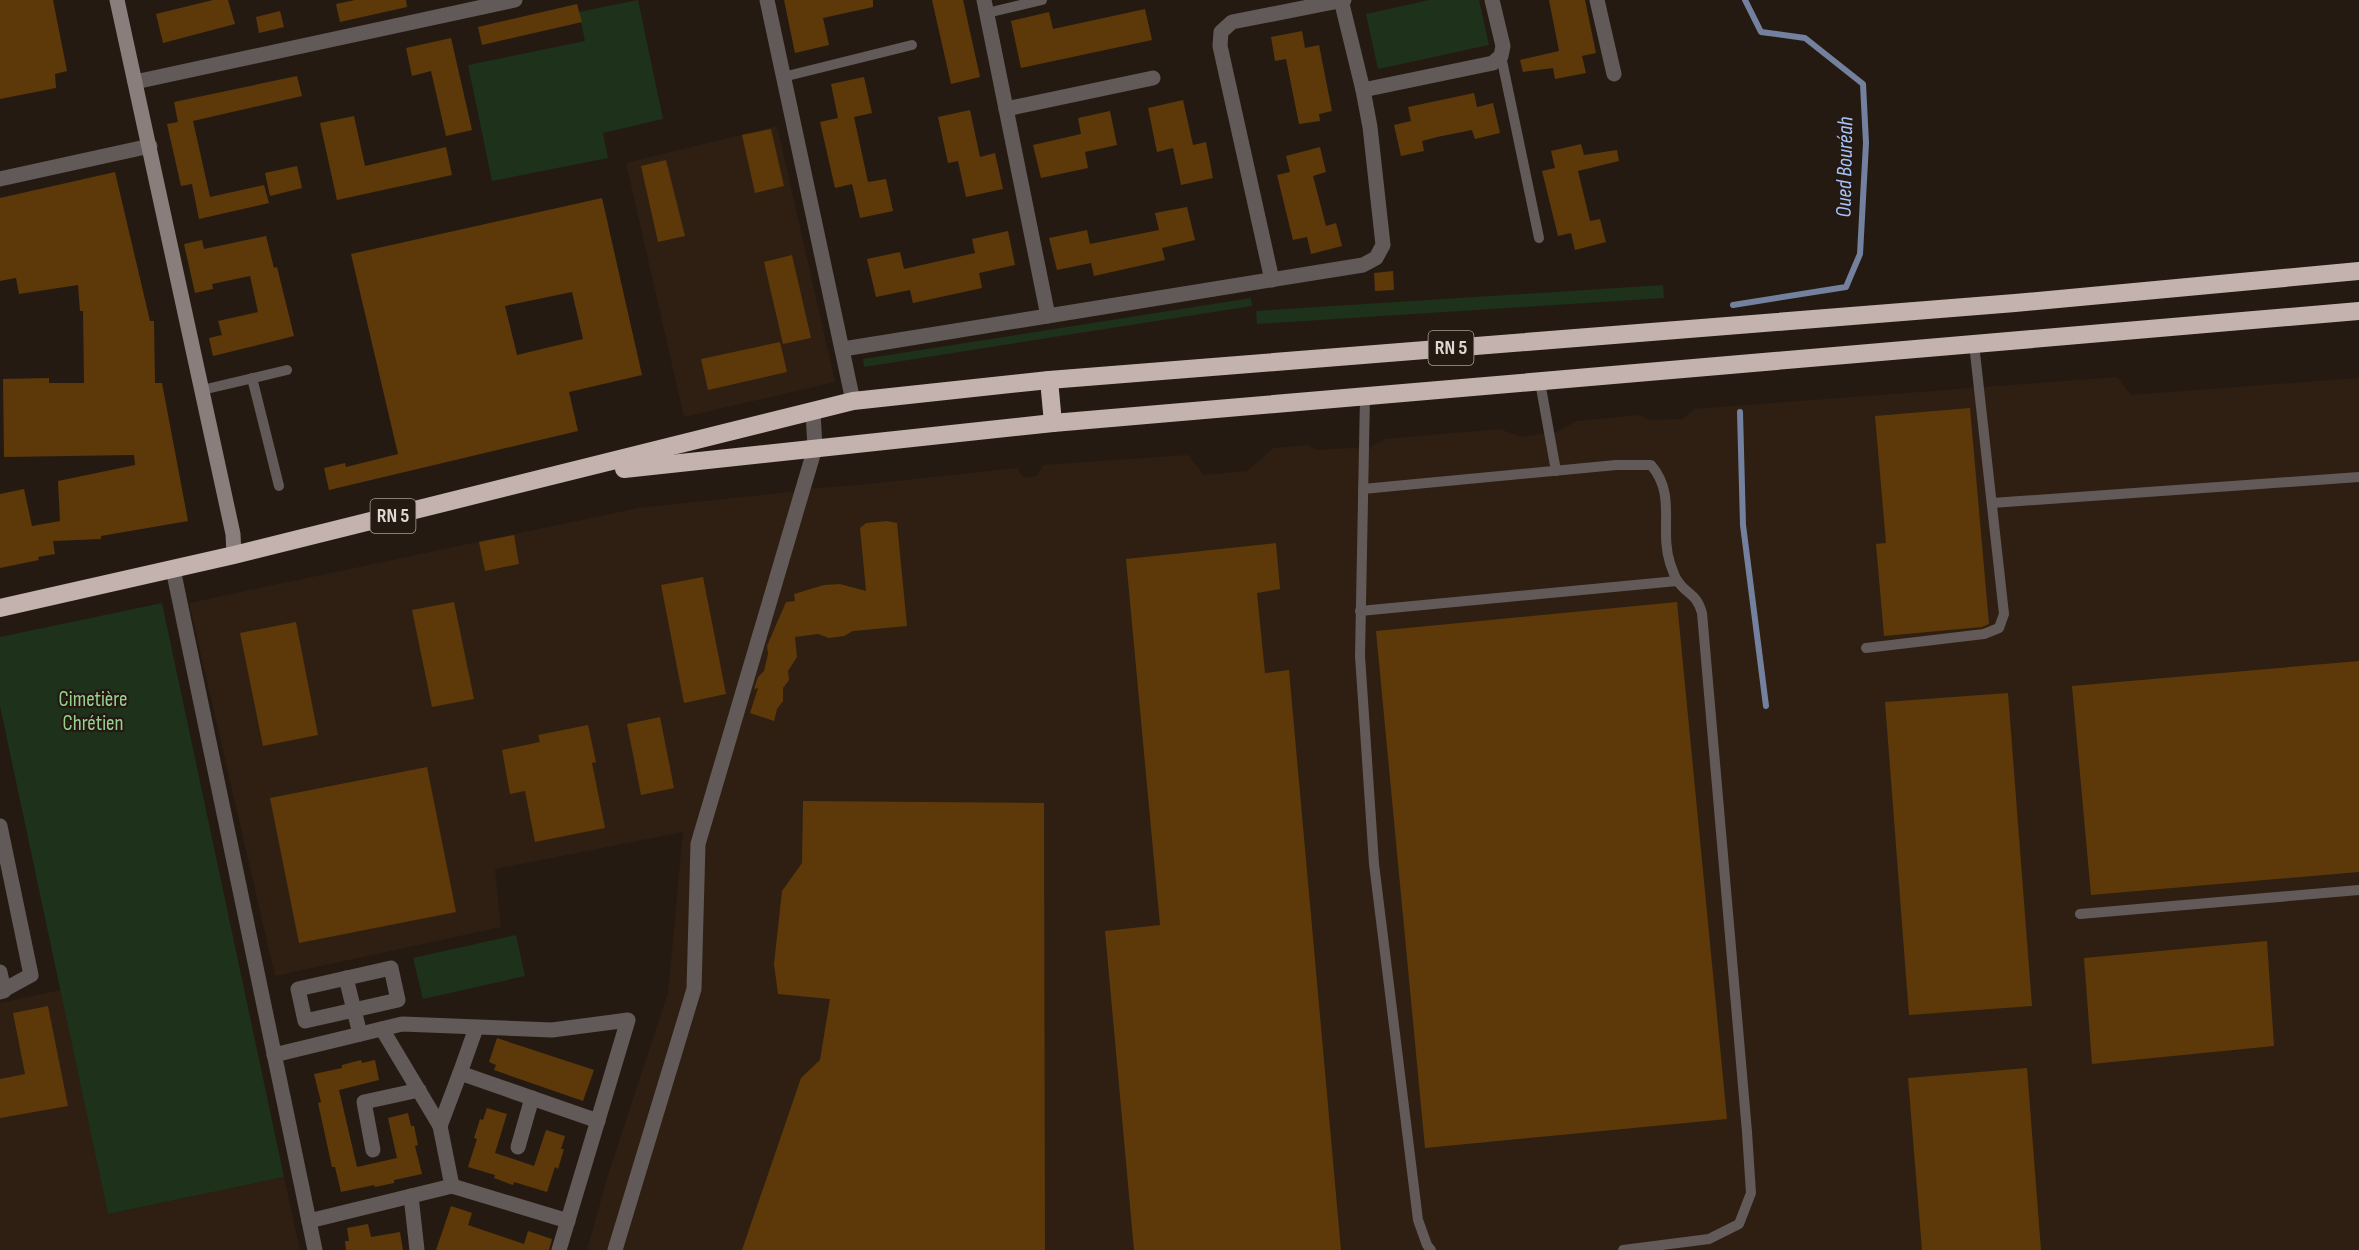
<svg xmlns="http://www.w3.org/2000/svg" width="2359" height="1250" font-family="'Sofia Sans Condensed',sans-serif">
	<rect width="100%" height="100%" fill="#251a12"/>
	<g fill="#2e1f12">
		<path d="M777 126 835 382 684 417 626 163Z"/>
		<path d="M2117 377 2131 395 2359 378V1250H587L608 1175 668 993 683 832 495 869 501 927 275 976 189 603 638 508 799 491 792 490 859 485 1017 468 1024 478 1037 476 1043 465 1188 455 1204 475 1247 471 1273 448 1308 445 1317 450 1370 447 1385 439 1500 429 1521 437 1556 432 1577 421 1640 415 1649 420 1683 419 1694 409Z"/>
		<path d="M61 990 108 1214 284 1177 300 1250H0V1003Z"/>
	</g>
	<g fill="#1d311b">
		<path d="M638 0 663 119 603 133 608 158 492 181 468 65 585 41 579 12Z"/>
		<path d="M1429 0H1479L1489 45 1378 69 1366 14Z"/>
		<path d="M1663 285 1664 298 1257 324 1256 311Z"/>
		<path d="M1251 298 1252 306 864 367 863 359Z"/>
		<path d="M162 603 284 1177 108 1214 0 706V637Z"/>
		<path d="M516 935 525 976 423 999 413 958Z"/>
	</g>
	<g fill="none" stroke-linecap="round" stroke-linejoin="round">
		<g stroke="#73819e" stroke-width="6">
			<path d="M1733 305 1846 287 1860 254 1866 143 1863 84 1805 38 1761 32 1745 0"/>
			<path d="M1740 412 1743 525 1766 706"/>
		</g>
	</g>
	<g fill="#5d3909" fill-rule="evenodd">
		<path d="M0 0H53L67 71 55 74 56 88 0 99Z"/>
		<path d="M213 0H228L235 24 163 43 156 14Z"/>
		<path d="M355 0H406L407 7 340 22 336 4Z"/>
		<path d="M784 0H873V7L823 18 829 45 795 53Z"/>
		<path d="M932 0H963L980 77 951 84Z"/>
		<path d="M1549 0H1585L1596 53 1582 56 1586 73 1555 79 1553 68 1523 72 1520 60 1559 51Z"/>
		<path d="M577 4 582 22 482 45 478 27Z"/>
		<path d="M1145 9 1152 40 1021 68 1011 21 1049 12 1053 29Z"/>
		<path d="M280 11 284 27 259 33 256 17Z"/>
		<path d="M1302 31 1305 48 1319 45 1332 111 1319 114 1320 121 1299 124 1286 59 1275 61 1271 37Z"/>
		<path d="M451 38 472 130 446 136 431 71 412 76 406 48Z"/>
		<path d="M297 76 302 96 193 121 210 197 264 185 269 203 199 219 192 184 181 186 167 124 178 122 174 102Z"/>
		<path d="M864 77 872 113 854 117 868 182 886 179 893 211 860 218 852 184 835 188 820 122 838 118 831 84Z"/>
		<path d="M1474 93 1477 107 1493 103 1500 133 1475 139 1472 130 1437 137 1422 141 1424 151 1401 156 1394 125 1411 121 1408 107Z"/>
		<path d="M1183 100 1193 145 1206 142 1213 178 1181 185 1173 148 1157 152 1148 108Z"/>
		<path d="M970 110 980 157 995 153 1003 189 966 197 958 161 948 163 938 117Z"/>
		<path d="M1110 111 1117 145 1085 152 1088 168 1041 178 1033 145 1081 134 1078 118Z"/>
		<path d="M354 116 365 166 446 147 452 175 337 200 320 123Z"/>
		<path d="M771 129 784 186 755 193 742 135Z"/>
		<path d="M1581 144 1584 155 1617 150 1619 161 1578 171 1590 221 1600 219 1606 242 1575 250 1571 233 1558 236 1542 171 1555 168 1551 151Z"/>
		<path d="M1320 147 1326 172 1313 176 1326 226 1336 223 1342 246 1311 254 1307 237 1293 240 1277 175 1290 172 1286 156Z"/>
		<path d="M666 160 685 236 658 242 641 166Z"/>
		<path d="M297 166 302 188 270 196 265 173Z"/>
		<path d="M115 172 150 321H154L155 383H162L188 521 101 536V539L53 541 55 554 38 557 39 560 0 568V494L24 489 32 526 60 521 58 481 135 465 134 455 4 457 3 379 49 378V383H84L83 311H80L78 285 19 294 16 278 0 281V198Z"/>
		<path d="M602 198 642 375 569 392 578 431 329 490 324 468 345 463 346 467 398 454 351 254ZM572 292 583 339 517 355 505 306Z"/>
		<path d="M1187 207 1195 240 1162 248 1165 260 1094 276 1091 263 1057 270 1049 238 1087 230 1090 244 1159 230 1155 213Z"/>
		<path d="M1008 231 1015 265 979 273 982 288 913 303 910 290 876 297 867 259 900 252 904 269 975 253 972 239Z"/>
		<path d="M266 236 274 268 277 267 294 336 213 356 209 338 222 335 218 321 258 312 250 276 212 284 213 289 195 293 184 244 202 240 204 249Z"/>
		<path d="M792 255 811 338 783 344 764 262Z"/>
		<path d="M1393 271 1394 290 1375 291 1374 273Z"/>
		<path d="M780 342 787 372 708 390 701 359Z"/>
		<path d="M1970 408 1989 624 1982 627 1884 636 1876 544 1886 543 1875 416Z"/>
		<path d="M887 521 897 523 907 626 853 631 844 636 829 638 818 634 795 637 797 657 788 671 789 680 783 688V701L777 709 774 721 750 713 758 688 754 689 758 677 764 671 768 654 767 646 786 602 795 601 794 594 824 585 840 584 866 591 860 528 866 523Z"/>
		<path d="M514 535 519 564 485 571 479 542Z"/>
		<path d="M1276 543 1280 589 1257 593 1265 673 1289 670 1341 1250H1134L1105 931 1160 925 1126 559Z"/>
		<path d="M703 577 726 694 684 703 661 585Z"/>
		<path d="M454 602 474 699 432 707 412 610Z"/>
		<path d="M1677 602 1727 1119 1425 1148 1376 631Z"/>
		<path d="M296 622 318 735 263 746 240 633Z"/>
		<path d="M2359 661V872L2091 895 2072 686Z"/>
		<path d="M2008 693 2032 1006 1909 1015 1885 702Z"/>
		<path d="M660 717 674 788 641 795 627 724Z"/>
		<path d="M588 725 596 762 592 763 605 828 535 842 525 791 510 794 502 750 540 742 538 735Z"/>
		<path d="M427 767 456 912 299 943 270 798Z"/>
		<path d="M803 801 1044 803 1045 1250H742L801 1078 820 1060 830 999 778 994 774 964 782 891 802 863Z"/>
		<path d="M2267 941 2274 1046 2092 1064 2084 958Z"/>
		<path d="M48 1006 68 1106 0 1118V1079L25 1074 13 1013Z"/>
		<path d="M497 1038 594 1070 583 1101 494 1070 496 1065 489 1062Z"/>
		<path d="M361 1060 362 1063 375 1060 379 1080 339 1090 357 1167 397 1158 388 1118 408 1113 411 1126H414L418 1145 415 1146 422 1174 394 1180V1183L375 1187 374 1185 341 1192 335 1167H332L318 1103 321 1102 314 1074 342 1068V1065Z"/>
		<path d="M2027 1068 2041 1250H1922L1908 1078Z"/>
		<path d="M487 1108 507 1114 495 1153 534 1166 546 1130 565 1136 561 1149H564L558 1169 555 1167 547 1192 514 1182 513 1185 494 1178 495 1175 468 1167 477 1139 474 1138 480 1119 483 1120Z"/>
		<path d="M451 1206 472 1213 468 1225 524 1244 528 1231 552 1239 549 1250H436Z"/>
		<path d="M368 1224 371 1237 400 1232 403 1250H346L345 1241H349L347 1228Z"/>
	</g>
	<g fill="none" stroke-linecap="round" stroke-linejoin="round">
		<g stroke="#625a59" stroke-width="10">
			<path d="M987 13 1042 0"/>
			<path d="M1501 56 1539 238"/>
			<path d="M783 77 912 45"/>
			<path d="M252 378 279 486"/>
			<path d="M1540 382 1556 471"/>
			<path d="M202 390 287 370"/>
			<path d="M1365 396 1360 656 1374 864 1418 1220 1427 1245 1431 1250"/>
			<path d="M1363 489 1616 465H1651C1677 495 1659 529 1670 563 1672 568 1674 576 1677 580 1686 595 1696 592 1702 613L1747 1132 1751 1193 1739 1224 1709 1239 1623 1250"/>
			<path d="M1992 503 2359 477"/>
			<path d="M1360 611 1677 581"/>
			<path d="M1866 648 1984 634 1999 628 2004 614 1974 344"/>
			<path d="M2080 914 2359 890"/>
		</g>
		<g stroke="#625a59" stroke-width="15">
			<path d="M767 0 853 401"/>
			<path d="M984 0 1048 316"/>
			<path d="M1341 0 1363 90 1493 63 1501 56 1503 46 1492 0"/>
			<path d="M1597 0 1614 74"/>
			<path d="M135 82 515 0"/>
			<path d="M1006 109 1153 78"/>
			<path d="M0 179 150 146"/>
			<path d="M1272 280 1220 46 1221 32 1232 22 1344 0"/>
			<path d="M843 349 1363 265 1376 258 1383 245 1370 127 1363 90"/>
			<path d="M173 569 315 1250"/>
			<path d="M0 826 31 975 0 992"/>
			<path d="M391 968 398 1000 305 1021 298 989Z"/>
			<path d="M0 972 4 991"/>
			<path d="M346 978 360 1034"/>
			<path d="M476 1028 460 1073 598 1121"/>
			<path d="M382 1029 440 1126"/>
			<path d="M274 1055 402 1024 552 1030 628 1020 559 1250"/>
			<path d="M518 1147 532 1098"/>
			<path d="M373 1150 364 1102 419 1090"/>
			<path d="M452 1186 440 1126 460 1073"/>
			<path d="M411 1196 417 1250"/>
			<path d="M309 1221 452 1186 568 1221"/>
			<path d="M615 1250 694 989 698 844 815 448 813 412"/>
		</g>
		<path stroke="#8a7e7c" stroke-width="15" d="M117 0 233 534 234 555"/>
		<g stroke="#c4b2af" stroke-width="18">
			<path d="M1049 380 1053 423"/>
			<path d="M624 469 1053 423 2359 311"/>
			<path d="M0 608 234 555 853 401 1049 380 2015 303 2359 271"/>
		</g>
	</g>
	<g text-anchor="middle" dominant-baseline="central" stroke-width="4.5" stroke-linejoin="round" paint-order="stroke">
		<g fill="#251a12" stroke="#a79f98" stroke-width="1.5">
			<rect x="1428.5" y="331" width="45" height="34" rx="4.5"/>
			<rect x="370.5" y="499" width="45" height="34" rx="4.5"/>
		</g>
		<g font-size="20" font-weight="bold" fill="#dfd8d2">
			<text x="1451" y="348">RN 5</text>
			<text x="393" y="516">RN 5</text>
		</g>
		<g font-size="21" fill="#97d191" stroke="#251a12">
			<text x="93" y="699">Cimetière<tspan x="93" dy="24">Chrétien</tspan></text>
		</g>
		<g font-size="22" font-style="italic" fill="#a6c4fc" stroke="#251a12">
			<text transform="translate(1845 167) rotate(-89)">Oued Bouréah</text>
		</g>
	</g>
</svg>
